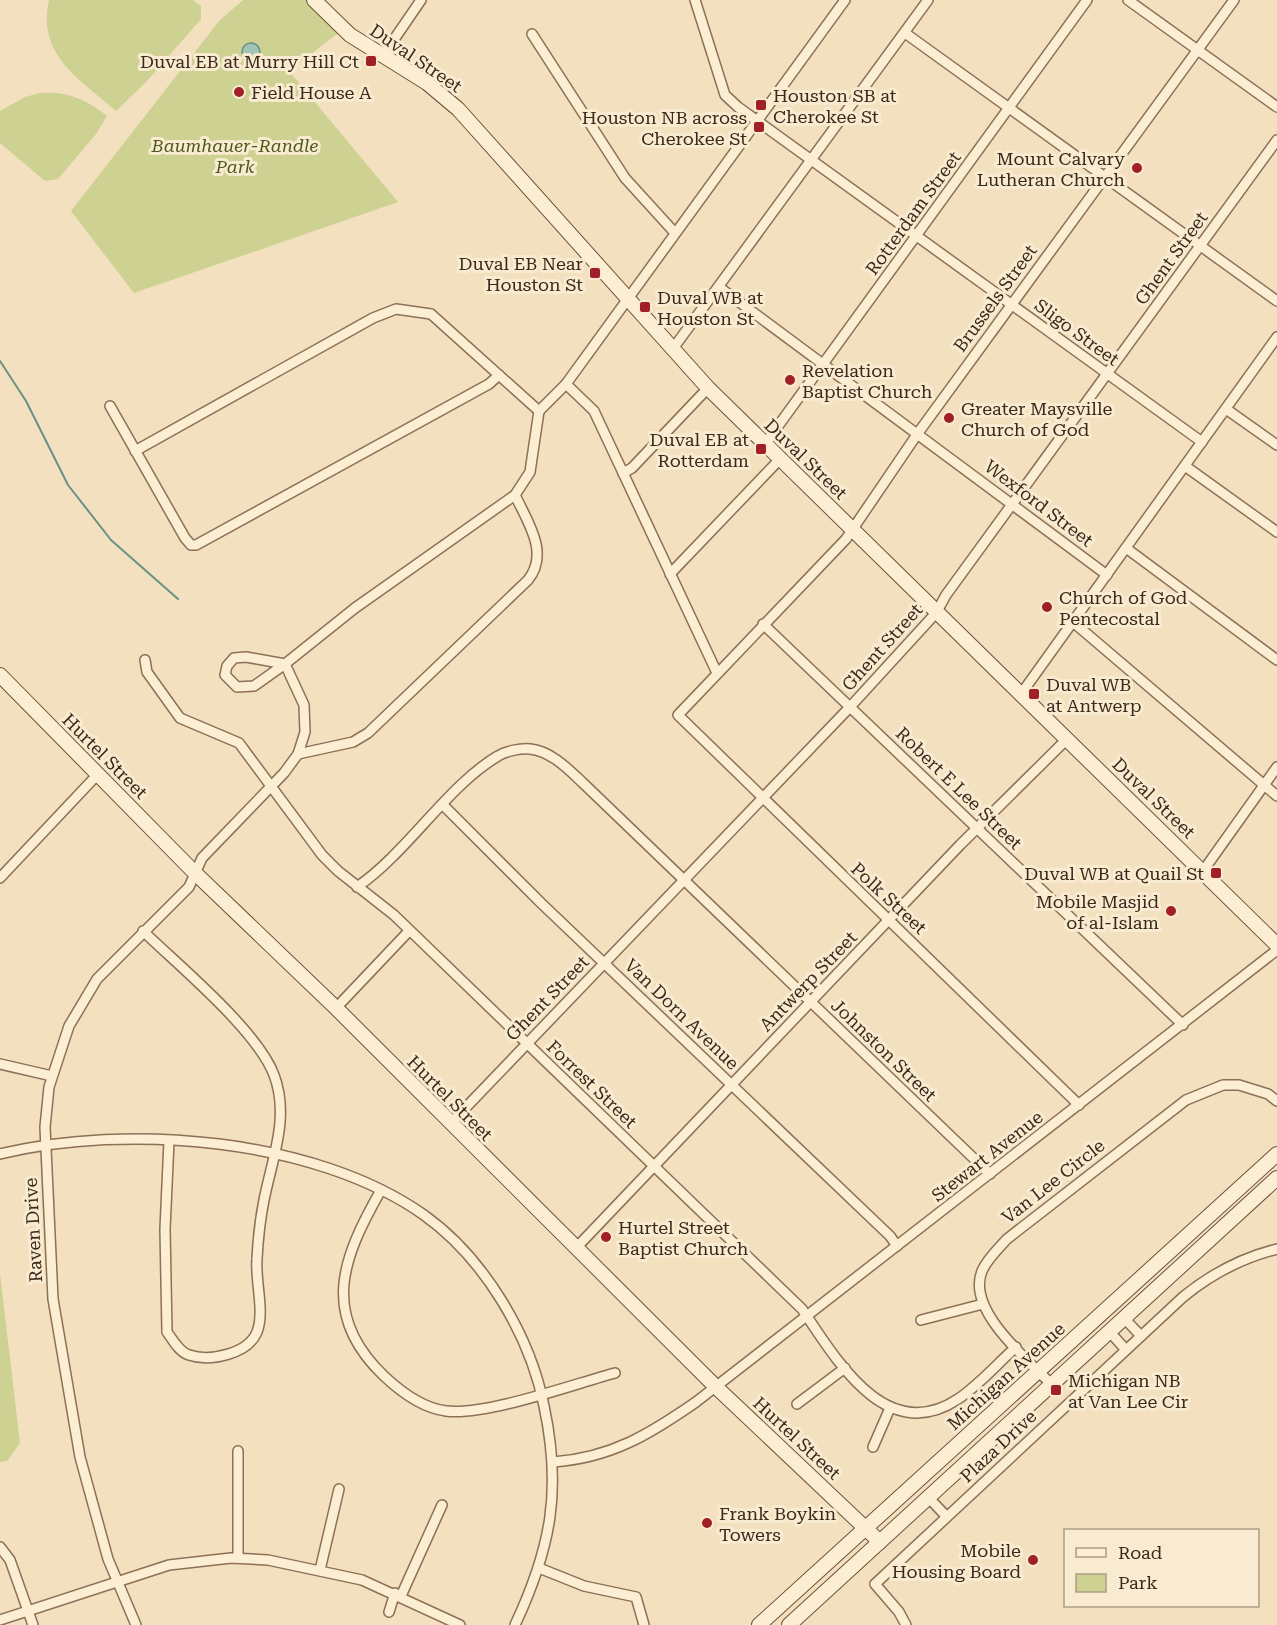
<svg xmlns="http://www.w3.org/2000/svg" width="1277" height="1625" font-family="'Roboto Serif',serif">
	<rect width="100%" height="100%" fill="#f2e0bf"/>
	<g fill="#cdd192">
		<path d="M49 0H193L201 6V19L146 82 116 111C79 78 37 56 49 0Z"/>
		<path d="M243 0H314L342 30 289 71 398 202 134 293 71 211 219 21Z"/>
		<path d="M40 93C67 91 86 99 107 116L96 134 58 179 45 181 0 143V111L25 97Z"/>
		<path d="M0 1274 20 1443 7 1461 0 1462Z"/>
	</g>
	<circle fill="#a3c3b8" stroke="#699286" stroke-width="1.5" cx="251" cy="52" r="9"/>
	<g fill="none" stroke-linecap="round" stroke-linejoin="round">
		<path stroke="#699286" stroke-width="2" d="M0 361 26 401 68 485 111 540 178 599"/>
		<defs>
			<g id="street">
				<path d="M695 0 725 95 738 107 1202 442"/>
				<path d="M1128 0 1277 107"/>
				<path d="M905 33 1277 301"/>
				<path d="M532 34 625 178 675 233"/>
				<path d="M382 57 421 0"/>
				<path d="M719 287 1107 575"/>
				<path d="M672 350 928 0"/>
				<path d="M566 384 594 411 717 673"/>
				<path d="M110 406 185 538 191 545H196L489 384 499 375"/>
				<path d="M1226 409 1277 445"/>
				<path d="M539 411 566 384 845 0"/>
				<path d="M765 444 1087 0"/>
				<path d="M135 451 373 318 396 309 431 314 539 411"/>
				<path d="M1185 466 1277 532"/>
				<path d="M623 473 632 468 708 388"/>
				<path d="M1126 548 1277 660"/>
				<path d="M670 574 780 459"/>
				<path d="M1073 622 1277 796"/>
				<path d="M763 624 1183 1025"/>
				<path d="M246 657 285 664 254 686 237 687 225 675 227 666 234 658Z"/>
				<path d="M145 660 147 672 180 718 239 743 322 855 338 871 394 915 802 1309C836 1359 886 1447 958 1399 979 1385 997 1364 1016 1347"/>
				<path d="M1021 694 1277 337"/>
				<path d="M298 754 353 742 368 733 528 580C550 553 527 521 515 495"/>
				<path d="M443 805 541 903 890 1236 897 1246"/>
				<path d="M1203 871 1277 767"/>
				<path d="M0 878 98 774"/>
				<path d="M357 887C408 852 447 786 498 756 506 751 521 748 530 749 551 751 568 769 583 783L990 1174"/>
				<path d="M143 931C179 966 257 1030 274 1075 290 1117 272 1159 264 1200 260 1220 258 1239 257 1259 255 1282 265 1311 257 1332 248 1354 210 1362 189 1355 179 1352 173 1340 167 1332L165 1229 169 1141"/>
				<path d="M336 1008 409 931"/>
				<path d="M0 1064 52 1076"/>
				<path d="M1079 1105 678 715 846 539 918 433 1234 0"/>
				<path d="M450 1124 850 707 936 613 946 595 1277 140"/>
				<path d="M0 1154C127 1123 315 1138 424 1215 484 1258 530 1335 544 1406 562 1490 551 1548 515 1625"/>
				<path d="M381 1190C343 1257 319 1314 384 1376 401 1392 422 1408 446 1411 486 1416 574 1384 615 1373"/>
				<path d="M576 1248 960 845 1067 739"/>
				<path d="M1124 1318 1141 1336"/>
				<path d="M921 1320 983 1304"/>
				<path d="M1109 1331 1126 1350"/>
				<path d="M1051 1384C1027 1359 966 1310 982 1271 987 1259 998 1249 1007 1239L1186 1100 1223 1085H1239L1268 1094 1277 1101"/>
				<path d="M797 1404 845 1368"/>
				<path d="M873 1447 890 1408"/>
				<path d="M553 1462C611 1458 650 1434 696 1402L1277 950"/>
				<path d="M928 1497 946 1516"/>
				<path d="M0 1547 10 1560 33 1625"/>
				<path d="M238 1558V1451"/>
				<path d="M539 1568 584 1586 636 1597 644 1625"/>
				<path d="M320 1570 339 1489"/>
				<path d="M401 1596 442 1505"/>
				<path d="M389 1612 395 1593"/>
				<path d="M0 1620 169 1565 231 1558 268 1560 362 1580 460 1625"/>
				<path d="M136 1625 108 1559 80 1457 53 1299 45 1127 49 1087 69 1026 97 979 189 887 202 858 284 773 298 754 305 732 304 705 285 664 355 608 515 495 530 472 539 411"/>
				<path d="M906 1625 899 1612 875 1584 1183 1297C1211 1274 1241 1258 1277 1249"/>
			</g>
			<g id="secondary">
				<path d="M314 0 350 35 427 83 458 109 708 388 1277 945"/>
				<path d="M0 675 195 873 336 1008 716 1387 880 1542"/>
				<path d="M759 1625 1277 1154"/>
				<path d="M789 1625 1277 1178"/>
			</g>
		</defs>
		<use href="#street" stroke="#8d7056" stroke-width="12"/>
		<use href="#secondary" stroke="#6e5139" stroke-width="16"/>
		<use href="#street" stroke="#fceed3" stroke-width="9"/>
		<use href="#secondary" stroke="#fceed3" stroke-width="14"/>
	</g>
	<g fill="#a12027" stroke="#f9ebd0" stroke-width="2">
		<rect x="365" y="55" width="12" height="12" rx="3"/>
		<circle cx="239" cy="92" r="6"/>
		<rect x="755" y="99" width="12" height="12" rx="3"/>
		<rect x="753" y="121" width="12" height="12" rx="3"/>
		<circle cx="1137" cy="168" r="6"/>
		<rect x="589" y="267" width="12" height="12" rx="3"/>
		<rect x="639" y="301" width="12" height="12" rx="3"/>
		<circle cx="790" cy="380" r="6"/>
		<circle cx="949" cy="418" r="6"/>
		<rect x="755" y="443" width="12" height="12" rx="3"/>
		<circle cx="1047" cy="607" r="6"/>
		<rect x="1028" y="688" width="12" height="12" rx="3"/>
		<rect x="1210" y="867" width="12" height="12" rx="3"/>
		<circle cx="1171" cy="911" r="6"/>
		<circle cx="606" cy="1237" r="6"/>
		<rect x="1050" y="1384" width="12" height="12" rx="3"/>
		<circle cx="707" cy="1523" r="6"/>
		<circle cx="1033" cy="1560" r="6"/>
	</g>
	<g text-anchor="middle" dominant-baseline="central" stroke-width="6" stroke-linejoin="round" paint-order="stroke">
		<g font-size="18" fill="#3b291c" stroke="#f9ebd0">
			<text transform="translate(416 58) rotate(34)">Duval Street</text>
			<text transform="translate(913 213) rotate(-54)">Rotterdam Street</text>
			<text transform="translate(1171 258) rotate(-54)">Ghent Street</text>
			<text transform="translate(995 298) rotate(-54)">Brussels Street</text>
			<text transform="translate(1077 332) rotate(36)">Sligo Street</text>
			<text transform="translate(806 459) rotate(44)">Duval Street</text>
			<text transform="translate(1039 503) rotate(37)">Wexford Street</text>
			<text transform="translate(882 647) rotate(-48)">Ghent Street</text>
			<text transform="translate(105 756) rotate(45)">Hurtel Street</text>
			<text transform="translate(959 788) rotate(44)">Robert E Lee Street</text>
			<text transform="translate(1154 798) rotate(44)">Duval Street</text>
			<text transform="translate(889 898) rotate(43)">Polk Street</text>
			<text transform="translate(808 981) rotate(-46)">Antwerp Street</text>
			<text transform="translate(547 998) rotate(-46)">Ghent Street</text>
			<text transform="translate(682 1014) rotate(44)">Van Dorn Avenue</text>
			<text transform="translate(884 1050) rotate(44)">Johnston Street</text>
			<text transform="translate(592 1084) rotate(44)">Forrest Street</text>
			<text transform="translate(450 1098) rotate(45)">Hurtel Street</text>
			<text transform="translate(987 1156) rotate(-38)">Stewart Avenue</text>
			<text transform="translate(1053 1181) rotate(-38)">Van Lee Circle</text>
			<text transform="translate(33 1230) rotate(-93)">Raven Drive</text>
			<text transform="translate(1006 1376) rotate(-42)">Michigan Avenue</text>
			<text transform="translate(797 1438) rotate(43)">Hurtel Street</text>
			<text transform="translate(998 1446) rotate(-43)">Plaza Drive</text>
		</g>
		<g font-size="18" fill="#3b291c" stroke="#f9ebd0" text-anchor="start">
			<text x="359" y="61" text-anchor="end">Duval EB at Murry Hill Ct</text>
			<text x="251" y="92">Field House A</text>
			<text x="773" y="95">Houston SB at<tspan x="773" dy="21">Cherokee St</tspan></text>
			<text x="747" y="117" text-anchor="end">Houston NB across<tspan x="747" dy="21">Cherokee St</tspan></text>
			<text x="1125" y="158" text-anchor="end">Mount Calvary<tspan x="1125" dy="21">Lutheran Church</tspan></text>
			<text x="583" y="263" text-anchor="end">Duval EB Near<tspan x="583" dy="21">Houston St</tspan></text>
			<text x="657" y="297">Duval WB at<tspan x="657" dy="21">Houston St</tspan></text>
			<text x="802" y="370">Revelation<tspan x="802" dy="21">Baptist Church</tspan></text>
			<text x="961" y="408">Greater Maysville<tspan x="961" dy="21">Church of God</tspan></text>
			<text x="749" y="439" text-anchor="end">Duval EB at<tspan x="749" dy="21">Rotterdam</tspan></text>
			<text x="1059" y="597">Church of God<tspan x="1059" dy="21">Pentecostal</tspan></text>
			<text x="1046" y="684">Duval WB<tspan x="1046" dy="21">at Antwerp</tspan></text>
			<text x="1204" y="873" text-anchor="end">Duval WB at Quail St</text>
			<text x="1159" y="901" text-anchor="end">Mobile Masjid<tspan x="1159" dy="21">of al-Islam</tspan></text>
			<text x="618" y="1227">Hurtel Street<tspan x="618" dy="21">Baptist Church</tspan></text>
			<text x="1068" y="1380">Michigan NB<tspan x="1068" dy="21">at Van Lee Cir</tspan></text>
			<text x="719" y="1513">Frank Boykin<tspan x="719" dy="21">Towers</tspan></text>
			<text x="1021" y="1550" text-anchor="end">Mobile<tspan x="1021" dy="21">Housing Board</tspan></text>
		</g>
		<g font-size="18" font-style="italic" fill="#4e5920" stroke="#f9ebd0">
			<text x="235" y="145">Baumhauer-Randle<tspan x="235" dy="21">Park</tspan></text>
		</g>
	</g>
	<rect x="1064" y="1529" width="195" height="78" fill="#f9ebd0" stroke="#ad9d88" stroke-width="1.5"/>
	<rect x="1076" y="1548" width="30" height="9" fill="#fceed3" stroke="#ad9d88" stroke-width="1.5"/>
	<text x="1118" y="1559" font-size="18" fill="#3b291c">Road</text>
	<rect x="1076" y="1574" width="30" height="18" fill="#cdd192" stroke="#ad9d88" stroke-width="1.5"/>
	<text x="1118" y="1589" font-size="18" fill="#3b291c">Park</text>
</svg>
